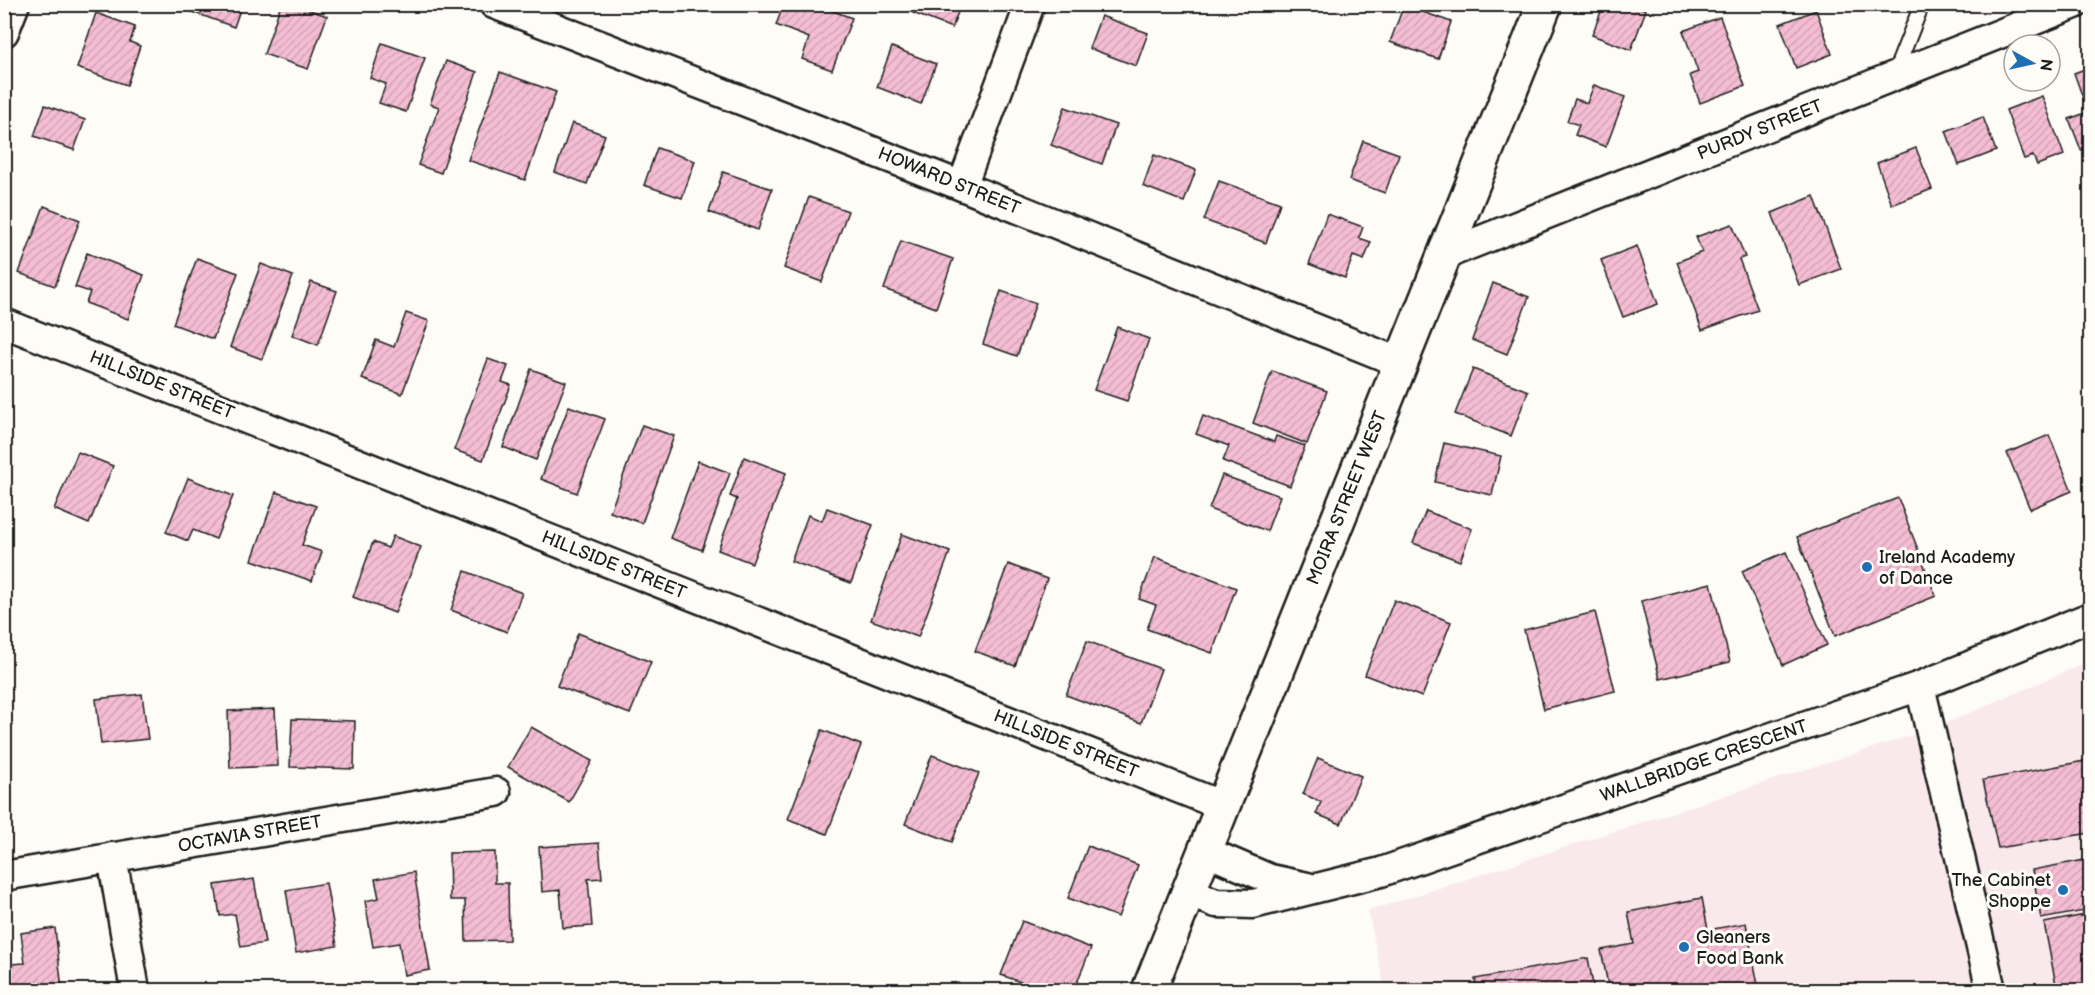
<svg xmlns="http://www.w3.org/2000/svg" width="2095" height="995" font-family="'Balsamiq Sans',sans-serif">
	<defs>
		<pattern id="building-hatch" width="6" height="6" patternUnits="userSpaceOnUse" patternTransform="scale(1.5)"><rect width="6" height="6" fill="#f4bdd3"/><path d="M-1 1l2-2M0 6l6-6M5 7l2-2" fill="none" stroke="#d1a2b5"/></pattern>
	</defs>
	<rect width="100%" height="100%" fill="#fdfcf7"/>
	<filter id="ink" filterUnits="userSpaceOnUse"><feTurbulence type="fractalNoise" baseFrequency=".0167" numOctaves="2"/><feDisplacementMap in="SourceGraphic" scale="12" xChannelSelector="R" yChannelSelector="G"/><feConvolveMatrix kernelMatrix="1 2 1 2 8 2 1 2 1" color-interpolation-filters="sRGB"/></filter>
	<g filter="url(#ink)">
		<path fill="#fae9ec" d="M2090 661V990H1385L1368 911 1937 727Z"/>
		<g fill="url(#building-hatch)" stroke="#1c1c1c" stroke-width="1.5">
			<path d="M171 4H242L234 27Z"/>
			<path d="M281 4H293L327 16 308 69 264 54Z"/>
			<path d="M784 4H823L822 7 852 18 832 70 802 59 809 38 776 25Z"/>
			<path d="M916 4H961L952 28 913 13Z"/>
			<path d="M1604 4H1631L1646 10 1631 50 1592 35Z"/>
			<path d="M1404 5 1451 22 1438 59 1390 42Z"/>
			<path d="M1816 10 1832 54 1796 68 1780 24Z"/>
			<path d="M96 13 135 27 130 42 140 46 127 85 77 68Z"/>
			<path d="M1101 16 1148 33 1136 66 1089 48Z"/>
			<path d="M1720 17 1745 86 1700 103 1690 75 1698 72 1683 31Z"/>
			<path d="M382 43 425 58 406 112 379 103 386 84 370 78Z"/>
			<path d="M892 47 936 64 921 104 877 87Z"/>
			<path d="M446 61 477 72 441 173 418 165 439 107 430 104Z"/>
			<path d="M2090 67V146L2081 150 2069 119 2088 112 2074 73Z"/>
			<path d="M500 72 556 92 525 180 468 160Z"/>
			<path d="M1594 85 1625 97 1606 147 1575 135 1579 125 1567 121 1575 99 1587 103Z"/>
			<path d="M2042 96 2064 155 2037 165 2033 156 2024 159 2006 110Z"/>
			<path d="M45 105 85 120 74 150 34 136Z"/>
			<path d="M1065 107 1116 125 1102 164 1051 145Z"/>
			<path d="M1983 117 1996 151 1959 165 1946 131Z"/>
			<path d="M572 123 605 135 587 184 555 172Z"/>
			<path d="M1363 141 1399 154 1385 193 1349 180Z"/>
			<path d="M657 148 695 161 682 198 644 185Z"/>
			<path d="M1916 148 1932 189 1892 205 1877 163Z"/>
			<path d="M1154 155 1196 170 1184 202 1143 186Z"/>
			<path d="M723 172 772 189 758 230 709 212Z"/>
			<path d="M1219 181 1280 203 1266 243 1204 220Z"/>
			<path d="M1814 196 1841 269 1799 285 1772 213Z"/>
			<path d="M809 197 848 211 822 282 784 268Z"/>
			<path d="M44 206 80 220 55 286 19 273Z"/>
			<path d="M1327 214 1363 227 1359 238 1371 242 1364 260 1353 256 1345 278 1309 264Z"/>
			<path d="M1732 224 1745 257 1739 259 1758 310 1702 330 1677 262 1702 252 1696 237Z"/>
			<path d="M901 241 953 259 936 308 884 289Z"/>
			<path d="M1637 246 1658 304 1623 317 1601 260Z"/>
			<path d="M87 253 144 275 128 319 86 303 90 292 75 287Z"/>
			<path d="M197 258 238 273 213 339 173 324Z"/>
			<path d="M261 264 293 276 262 359 230 347Z"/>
			<path d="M311 282 337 291 318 345 292 335Z"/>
			<path d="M1493 283 1529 297 1507 354 1472 340Z"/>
			<path d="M1001 291 1036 303 1017 356 983 344Z"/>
			<path d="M406 313 429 321 402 394 362 379 376 340 394 347Z"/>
			<path d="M1117 327 1149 339 1127 401 1094 390Z"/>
			<path d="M488 359 508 366 502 382 511 385 483 460 454 450Z"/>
			<path d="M531 369 566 382 536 460 503 447Z"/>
			<path d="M1473 369 1528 391 1511 436 1455 414Z"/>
			<path d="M1272 371 1327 391 1307 444 1253 423Z"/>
			<path d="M569 406 605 419 577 493 541 479Z"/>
			<path d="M1203 416 1274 442 1276 436 1305 446 1290 486 1223 461 1229 446 1196 434Z"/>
			<path d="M642 425 674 436 642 523 610 512Z"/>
			<path d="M2049 435 2072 491 2030 509 2007 453Z"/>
			<path d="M1444 443 1501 456 1492 495 1435 482Z"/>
			<path d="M78 452 113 466 89 524 54 509Z"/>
			<path d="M744 457 786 473 752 563 718 550 737 499 730 496Z"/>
			<path d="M698 461 730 473 702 550 670 538Z"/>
			<path d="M1222 475 1280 496 1267 531 1209 509Z"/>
			<path d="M188 478 233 496 216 539 193 530 188 541 166 532Z"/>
			<path d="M276 492 316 506 302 545 322 552 312 581 252 560Z"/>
			<path d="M1898 498 1936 596 1835 636 1797 537Z"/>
			<path d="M827 508 873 525 851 583 791 561 808 515 822 521Z"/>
			<path d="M1426 511 1472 529 1460 561 1413 543Z"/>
			<path d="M902 534 950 552 918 637 871 620Z"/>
			<path d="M393 536 421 547 395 613 353 597 373 542 388 548Z"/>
			<path d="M1786 552 1827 645 1783 665 1742 571Z"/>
			<path d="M1155 557 1236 588 1212 653 1147 629 1156 605 1139 599Z"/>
			<path d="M1008 564 1047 579 1015 666 975 651Z"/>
			<path d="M465 571 522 593 507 632 451 610Z"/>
			<path d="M1711 583 1730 662 1660 679 1641 601Z"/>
			<path d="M1394 600 1451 622 1422 697 1365 675Z"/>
			<path d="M1595 612 1615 691 1544 709 1524 630Z"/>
			<path d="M578 633 651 662 630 714 557 686Z"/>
			<path d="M1087 641 1161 669 1141 723 1066 695Z"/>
			<path d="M142 694 148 739 101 744 96 699Z"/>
			<path d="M275 709 278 766 230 768 228 711Z"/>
			<path d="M292 719 355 721 354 769 290 767Z"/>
			<path d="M531 727 592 761 569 802 508 767Z"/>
			<path d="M822 730 861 745 827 834 788 819Z"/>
			<path d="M932 755 979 773 952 842 905 824Z"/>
			<path d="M1318 758 1361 776 1341 824 1316 814 1321 802 1303 794Z"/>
			<path d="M2090 760V833L1998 848 1983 780Z"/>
			<path d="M599 843 602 878 588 879 592 926 563 928 560 890 542 892 539 847Z"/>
			<path d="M1088 846 1138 865 1118 917 1068 898Z"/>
			<path d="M495 852V883H508L509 940 466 941 465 900H450L449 853Z"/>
			<path d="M2090 859V910L2041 919 2032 870Z"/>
			<path d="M414 872 430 970 404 975 399 943 373 947 365 901 379 898 375 879Z"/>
			<path d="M254 879 265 943 241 947 235 914 220 916 215 885Z"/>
			<path d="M326 883 337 946 296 953 286 890Z"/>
			<path d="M1702 898 1708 930 1746 923 1759 990H1609L1601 950 1634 944 1628 912Z"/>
			<path d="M2090 914V990H2057L2044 923Z"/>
			<path d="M1022 921 1091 948 1074 990H1043L1001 975Z"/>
			<path d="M55 928 62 989 13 990 10 964 25 963 21 933Z"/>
			<path d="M1588 958 1594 990H1477L1475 979Z"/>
		</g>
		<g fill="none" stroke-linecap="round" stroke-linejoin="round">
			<defs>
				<path id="lane" d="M1894 75 1922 4"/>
				<g id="street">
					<path d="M494 4 962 186 1401 363"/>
					<path d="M4 32 15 4"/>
					<path d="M962 186 1030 4"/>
					<path d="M1444 255 2075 4"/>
					<path d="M4 323 1223 806"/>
					<path d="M1920 686 1991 990"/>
					<path d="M1205 851 1270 879 1307 887"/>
					<path d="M112 857 135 990"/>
					<path d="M4 876 496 792"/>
					<path d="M1188 892 1216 903 1253 904 1381 872 1920 686 2090 617"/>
				</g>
				<path id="secondary" d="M1149 990 1545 4"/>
			</defs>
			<use href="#lane" stroke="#1c1c1c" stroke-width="18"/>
			<use href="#street" stroke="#1c1c1c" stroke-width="33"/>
			<use href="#secondary" stroke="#1c1c1c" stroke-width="38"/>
			<use href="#lane" stroke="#fdfcf7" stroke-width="14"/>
			<use href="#street" stroke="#fdfcf7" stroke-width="28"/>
			<use href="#secondary" stroke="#fdfcf7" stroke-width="33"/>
		</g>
	</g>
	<g fill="#1f6fb2" stroke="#fdfcf7" stroke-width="2">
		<circle cx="1867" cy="567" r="6"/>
		<circle cx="2063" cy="890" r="6"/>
		<circle cx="1684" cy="947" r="6"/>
	</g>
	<g text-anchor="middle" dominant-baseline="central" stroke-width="6" stroke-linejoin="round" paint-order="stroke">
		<g font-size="18" fill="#1c1c1c" stroke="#fdfcf7">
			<text transform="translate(1760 130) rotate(-22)">PURDY STREET</text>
			<text transform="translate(949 181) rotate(22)">HOWARD STREET</text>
			<text transform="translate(162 385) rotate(22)">HILLSIDE STREET</text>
			<text transform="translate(1347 498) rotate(-68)">MOIRA STREET WEST</text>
			<text transform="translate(614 565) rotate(22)">HILLSIDE STREET</text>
			<text transform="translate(1066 744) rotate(22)">HILLSIDE STREET</text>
			<text transform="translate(1704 761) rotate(-19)">WALLBRIDGE CRESCENT</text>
			<text transform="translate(250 834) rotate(-10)">OCTAVIA STREET</text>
		</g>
		<g font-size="18" fill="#1c1c1c" stroke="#fdfcf7" text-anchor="start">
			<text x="1879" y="557">Ireland Academy<tspan x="1879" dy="21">of Dance</tspan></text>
			<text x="2051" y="880" text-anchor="end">The Cabinet<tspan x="2051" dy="21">Shoppe</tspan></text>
			<text x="1696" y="937">Gleaners<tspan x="1696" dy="21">Food Bank</tspan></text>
		</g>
	</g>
	<rect width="2095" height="995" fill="none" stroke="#fdfcf7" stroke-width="24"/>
	<rect x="12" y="12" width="2071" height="971" fill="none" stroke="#1c1c1c" stroke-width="2" filter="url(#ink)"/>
	<g transform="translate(2032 63) rotate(98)"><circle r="28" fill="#fdfcf7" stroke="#a3a29f" stroke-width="1.5"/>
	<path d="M0-4.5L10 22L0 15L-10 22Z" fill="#1f6fb2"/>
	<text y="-9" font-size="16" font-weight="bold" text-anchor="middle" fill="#1c1c1c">N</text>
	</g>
</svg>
